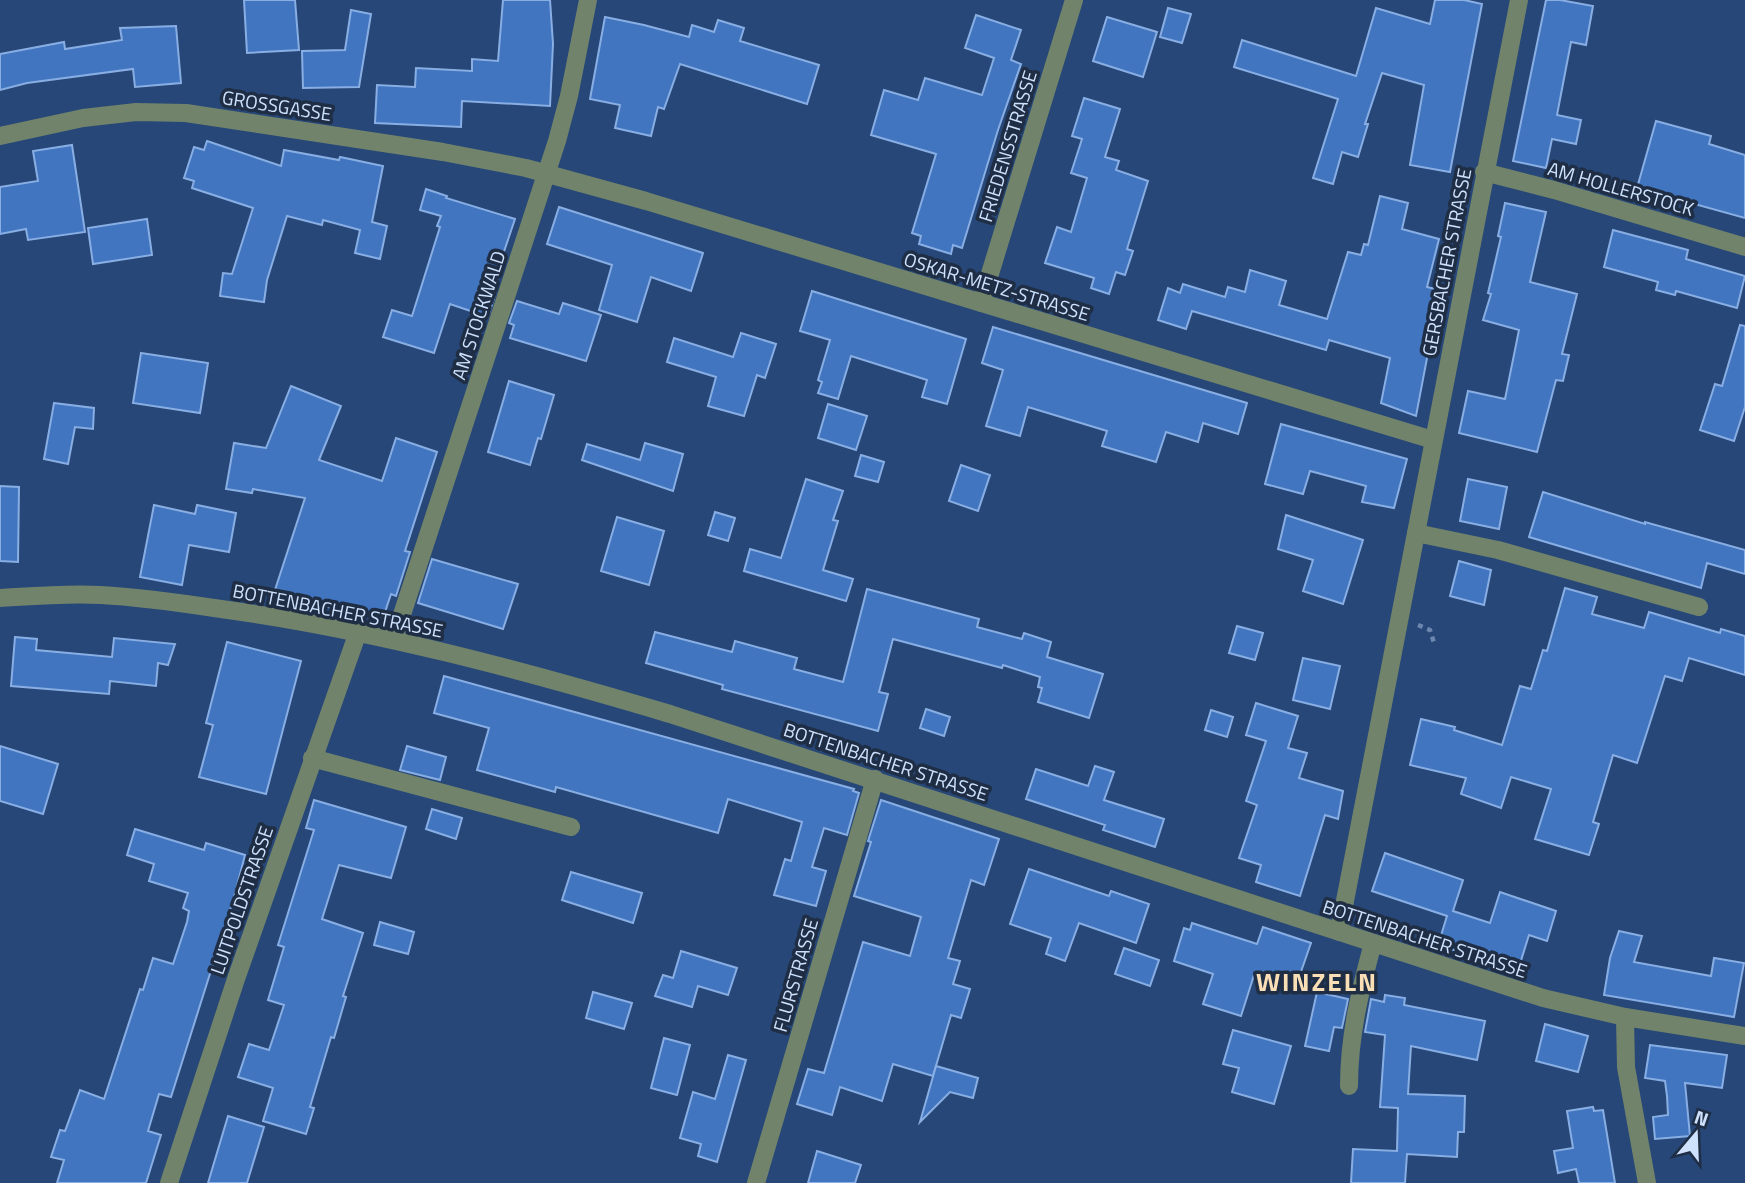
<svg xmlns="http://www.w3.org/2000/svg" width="1745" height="1183" font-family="'Titillium Web',sans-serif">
	<rect width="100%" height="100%" fill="#264777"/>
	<g fill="#4175bf" stroke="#88aee4" stroke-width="2">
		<path d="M244 0H295L299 50 247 53Z"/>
		<path d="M503 0H550L553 44 550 106 462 101 461 127 375 123 377 85 415 87 416 68 472 71V59L498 61Z"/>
		<path d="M1435 0H1464L1482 4 1450 172 1410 165 1424 85 1382 73 1365 124H1368L1358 157 1342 152 1333 184 1313 178 1338 99 1234 67 1242 40 1356 76 1376 8 1430 24Z"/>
		<path d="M1546 0H1560L1593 6 1586 45 1571 42 1557 115 1581 120 1576 144 1552 139 1546 168 1513 161Z"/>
		<path d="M1168 8 1191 14 1182 43 1160 37Z"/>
		<path d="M351 10 371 14 359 87 303 88 302 51 345 50Z"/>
		<path d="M976 15 1021 30 1011 60 1021 64 998 130 962 248 953 245 951 254 919 244 921 236 912 233 936 154 871 135 884 90 918 100 925 78 982 95 994 58 965 48Z"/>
		<path d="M605 17 644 25 689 37 692 25 714 32 718 20 744 28 740 41 819 65 807 104 680 64 664 109 658 107 651 136 615 128 620 105 590 99Z"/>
		<path d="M1107 17 1157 32 1143 77 1093 61Z"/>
		<path d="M176 26 181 83 135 87 133 69 27 83 0 90V54L64 42 65 49 122 40 120 28Z"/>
		<path d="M1084 98 1120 109 1105 157 1119 161 1116 170 1148 181 1127 249 1133 251 1125 275 1116 272 1109 294 1091 288 1094 278 1045 263 1057 227 1071 232 1087 178 1071 173 1082 139 1072 136Z"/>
		<path d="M1656 121 1711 136 1709 144 1745 155V218L1637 188Z"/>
		<path d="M207 141 281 166 284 150 339 160 340 157 383 166 372 222 387 226 380 259 355 253 360 230 323 220 322 225 287 216 267 280 264 302 220 296 223 273 232 274 253 208 192 188 194 181 184 178 194 147 204 150Z"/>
		<path d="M72 145 85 232 28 240 26 229 0 234V187L38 181 33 151Z"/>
		<path d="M426 189 447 196 446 198 515 219 490 293 495 295 488 317 450 304 434 353 383 337 392 310 412 316 440 227 437 226 441 216 420 210Z"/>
		<path d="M1380 196 1408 203 1402 229 1439 239 1427 287 1440 290 1416 416 1381 403 1390 358 1329 340 1326 350 1192 311 1186 329 1158 320 1168 288 1180 293 1183 284 1225 297 1228 287 1245 292 1250 270 1286 281 1279 305 1327 319 1348 252 1361 255 1364 244 1368 245Z"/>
		<path d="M1505 203 1546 212 1530 282 1577 294 1562 354 1569 355 1563 381 1556 380 1537 452 1459 433 1468 391 1505 399 1519 330 1483 320 1491 294 1488 293 1501 237 1498 236Z"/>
		<path d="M559 207 703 253 691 291 651 277 637 322 599 310 612 265 547 244Z"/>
		<path d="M147 219 152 255 93 264 88 228Z"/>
		<path d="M1613 230 1688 250 1686 259 1745 276 1737 308 1676 291 1675 295 1656 290 1658 282 1604 267Z"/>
		<path d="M812 291 966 339 947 404 922 397 927 380 851 356 838 399 818 393 822 382 818 380 830 340 800 331Z"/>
		<path d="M517 301 559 314 563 303 601 315 586 361 510 338 514 325 509 323Z"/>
		<path d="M1740 325 1745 326V407L1734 441 1700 430 1715 384 1722 386Z"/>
		<path d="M993 327 1247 403 1238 434 1203 423 1198 442 1166 432 1156 462 1102 446 1107 431 1028 407 1020 436 986 426 1003 370 982 363Z"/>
		<path d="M741 333 776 344 765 378 757 375 744 416 708 406 716 377 667 362 674 338 733 357Z"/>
		<path d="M141 353 208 363 200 413 133 403Z"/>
		<path d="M509 381 554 395 541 439 538 438 530 465 488 452Z"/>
		<path d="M291 386 341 406 319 460 382 481 396 438 437 452 405 551 410 552 396 596 391 594 383 618 273 596 305 498 253 489 252 493 226 489 234 443 266 448Z"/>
		<path d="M54 403 94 408 93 429 75 427 68 464 44 459Z"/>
		<path d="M828 404 867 416 856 450 818 438Z"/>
		<path d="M1281 424 1407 459 1394 508 1362 502 1366 486 1310 471 1303 494 1265 484Z"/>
		<path d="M645 443 683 454 673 491 582 460 587 444 640 460Z"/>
		<path d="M861 455 884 462 878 482 855 476Z"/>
		<path d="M961 465 990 475 978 511 949 501Z"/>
		<path d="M806 479 843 491 833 520 838 521 823 570 853 579 846 601 744 571 750 549 781 558Z"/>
		<path d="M1468 479 1507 487 1499 529 1460 521Z"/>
		<path d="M0 486 19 487 18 562 0 561Z"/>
		<path d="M1543 492 1645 524V522L1745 550V574L1707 563 1701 588 1529 537Z"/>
		<path d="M154 505 195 514 197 505 236 513 229 552 189 545 182 585 140 577Z"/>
		<path d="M715 512 735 518 728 541 708 535Z"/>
		<path d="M1286 515 1363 540 1343 604 1303 591 1313 560 1278 549Z"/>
		<path d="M617 517 664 531 649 585 601 571Z"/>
		<path d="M432 559 518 584 503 629 418 603Z"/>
		<path d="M1459 561 1491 570 1484 605 1450 596Z"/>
		<path d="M1565 588 1597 597 1592 614 1644 628 1649 612 1720 633 1721 629 1745 636V675L1689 658 1682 681 1665 676 1637 763 1613 755 1593 822 1599 824 1589 855 1535 839 1551 789 1511 777 1501 808 1461 794 1466 778 1410 765 1421 719 1455 727 1454 730 1502 745 1520 686 1531 689 1543 650 1547 651Z"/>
		<path d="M867 589 979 619 977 627 1022 639 1024 633 1051 642 1047 657 1103 674 1089 718 1038 702 1042 688 1038 687 1040 677 1003 665 1002 668 893 639 879 692 888 694 878 731 722 689 723 685 646 663 655 632 732 652 735 641 797 658 794 669 843 682Z"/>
		<path d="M1237 626 1263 633 1255 660 1229 653Z"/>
		<path d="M15 637 37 639 36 650 112 657 114 638 175 644 168 665 158 663 156 686 110 681 109 694 11 686Z"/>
		<path d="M227 642 301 661 266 794 199 777 213 725 206 723Z"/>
		<path d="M1303 658 1340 666 1330 709 1293 700Z"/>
		<path d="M444 676 854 789 853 791 859 793 847 835 824 828 812 867 826 871 816 906 774 895 785 859 791 861 802 822 728 799 718 833 556 787 555 792 477 770 489 728 434 713Z"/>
		<path d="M1256 703 1298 716 1288 748 1307 753 1299 778 1343 791 1338 819 1325 815 1300 896 1256 882 1261 865 1239 858 1257 805 1246 801 1266 741 1246 735Z"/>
		<path d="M926 709 950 717 944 736 920 728Z"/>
		<path d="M1211 710 1233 717 1227 737 1205 730Z"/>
		<path d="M0 746 58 764 43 814 0 801Z"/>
		<path d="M407 746 446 757 440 780 400 770Z"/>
		<path d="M1095 766 1114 772 1104 800 1164 819 1155 847 1103 830 1105 825 1026 799 1036 769 1088 786Z"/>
		<path d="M314 800 406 827 391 878 339 865 322 919 363 933 343 996 346 997 334 1038 331 1037 310 1107 314 1108 306 1134 263 1121 273 1088 238 1077 249 1044 269 1050 284 1005 268 1000 284 947 278 945 314 830 306 828Z"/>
		<path d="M881 800 999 839 984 885 971 880 948 958 960 961 953 984 970 989 961 1018 951 1015 933 1076 893 1064 882 1101 840 1087 832 1115 797 1104 808 1069 824 1073 863 942 910 956 921 917 854 896 871 842 868 841Z"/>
		<path d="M432 809 462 818 456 839 426 829Z"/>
		<path d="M135 829 204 850 206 843 245 855 233 901 171 1097 159 1094 148 1131 161 1135 146 1183H57L64 1160 51 1157 60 1130 65 1131 80 1090 104 1099 140 989 143 990 153 958 173 964 187 922 189 911 183 908 188 893 149 881 154 864 127 855Z"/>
		<path d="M1385 853 1463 880 1453 911 1490 923 1500 892 1556 911 1547 941 1529 935 1518 970 1438 945 1447 916 1372 891Z"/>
		<path d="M1029 869 1109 896 1111 891 1149 904 1136 943 1079 923 1065 961 1046 954 1051 938 1010 924Z"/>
		<path d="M571 872 642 893 633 923 562 900Z"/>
		<path d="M380 922 414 932 408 954 374 945Z"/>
		<path d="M1192 923 1257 944 1263 927 1311 943 1296 986 1255 972 1241 1016 1203 1004 1213 974 1174 961 1184 928 1190 930Z"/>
		<path d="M1619 931 1642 936 1634 962 1711 976 1714 958 1744 963 1734 1017 1604 995 1610 958Z"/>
		<path d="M1124 948 1159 960 1150 986 1115 974Z"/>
		<path d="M681 951 737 968 728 995 698 986 692 1007 655 996 663 975 673 978Z"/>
		<path d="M593 992 632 1003 624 1029 586 1018Z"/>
		<path d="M1317 992 1348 999 1342 1028 1334 1027 1329 1051 1305 1046Z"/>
		<path d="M1385 995 1405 998 1404 1005 1485 1021 1477 1060 1411 1046 1408 1094 1465 1096 1464 1132H1458L1457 1157 1407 1154 1405 1183H1351L1353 1149 1397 1151 1398 1108 1380 1107 1385 1035 1365 1032 1371 999 1384 1002Z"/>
		<path d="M1545 1024 1588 1036 1578 1072 1536 1061Z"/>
		<path d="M1233 1030 1291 1046 1274 1104 1232 1092 1239 1068 1223 1064Z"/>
		<path d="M664 1038 690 1045 677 1095 651 1088Z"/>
		<path d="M1650 1045 1727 1055 1722 1088 1685 1083 1690 1136 1655 1139 1653 1117 1668 1115 1667 1096 1665 1081 1645 1078Z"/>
		<path d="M728 1055 746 1060 717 1162 698 1156 701 1144 680 1138 693 1092 715 1099Z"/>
		<path d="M936 1066 978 1078 973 1098 950 1092 920 1122Z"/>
		<path d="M1593 1107 1594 1111 1603 1110 1615 1183H1579L1576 1169 1558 1173 1554 1151 1573 1148 1567 1111Z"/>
		<path d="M228 1116 264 1127 247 1183H208Z"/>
		<path d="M817 1151 861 1165 855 1183H808Z"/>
	</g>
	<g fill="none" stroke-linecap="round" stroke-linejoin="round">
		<path stroke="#6c87af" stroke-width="4.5" stroke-dasharray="5 5" stroke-linecap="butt" d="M1418 625 1430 630 1434 643"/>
		<g stroke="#71836b" stroke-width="18">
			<path d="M0 136 83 118 136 112 186 113 443 152 526 168 646 201 1433 440"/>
			<path d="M1484 172 1554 190 1745 247"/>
			<path d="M981 303 1074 0"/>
			<path d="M1416 533 1498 550 1699 607"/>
			<path d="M0 598C33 596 67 593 101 595 141 597 181 603 221 609 374 630 522 670 670 714L1543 998 1625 1017 1745 1036"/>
			<path d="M394 639 557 141 569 96 588 0"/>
			<path d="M312 758 571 827"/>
			<path d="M1339 932 1519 0"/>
			<path d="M1625 1017 1626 1067 1647 1183"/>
			<path d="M1349 1086C1349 1036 1360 991 1373 943"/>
			<path d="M169 1183 236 979 358 632"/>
			<path d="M756 1183 875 779"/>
		</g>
	</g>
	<g text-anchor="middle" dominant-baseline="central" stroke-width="7" stroke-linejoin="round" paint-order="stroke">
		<g font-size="19" fill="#cee2fe" stroke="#1f2e44">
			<text transform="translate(277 105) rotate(9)">GROSSGASSE</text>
			<text transform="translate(1007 146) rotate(-73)">FRIEDENSSTRASSE</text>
			<text transform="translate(1621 188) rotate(16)">AM HOLLERSTOCK</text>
			<text transform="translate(1446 262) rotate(-79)">GERSBACHER STRASSE</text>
			<text transform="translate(997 286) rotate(17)">OSKAR-METZ-STRASSE</text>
			<text transform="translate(478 315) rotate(-72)">AM STOCKWALD</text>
			<text transform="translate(338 610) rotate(11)">BOTTENBACHER STRASSE</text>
			<text transform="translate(886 761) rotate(18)">BOTTENBACHER STRASSE</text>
			<text transform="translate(241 900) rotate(-71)">LUITPOLDSTRASSE</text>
			<text transform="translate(1425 938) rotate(18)">BOTTENBACHER STRASSE</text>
			<text transform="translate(795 975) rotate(-74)">FLURSTRASSE</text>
		</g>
		<g font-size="26" font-weight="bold" letter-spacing="2" fill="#f9deb6" stroke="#1f2e44">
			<text x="1317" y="981">WINZELN</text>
		</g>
	</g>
	<g transform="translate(1696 1134) rotate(19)" stroke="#1f2e44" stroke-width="5" paint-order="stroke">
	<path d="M0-5L12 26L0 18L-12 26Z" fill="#cee2fe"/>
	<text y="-10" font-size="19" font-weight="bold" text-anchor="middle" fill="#cee2fe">N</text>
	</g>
</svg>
